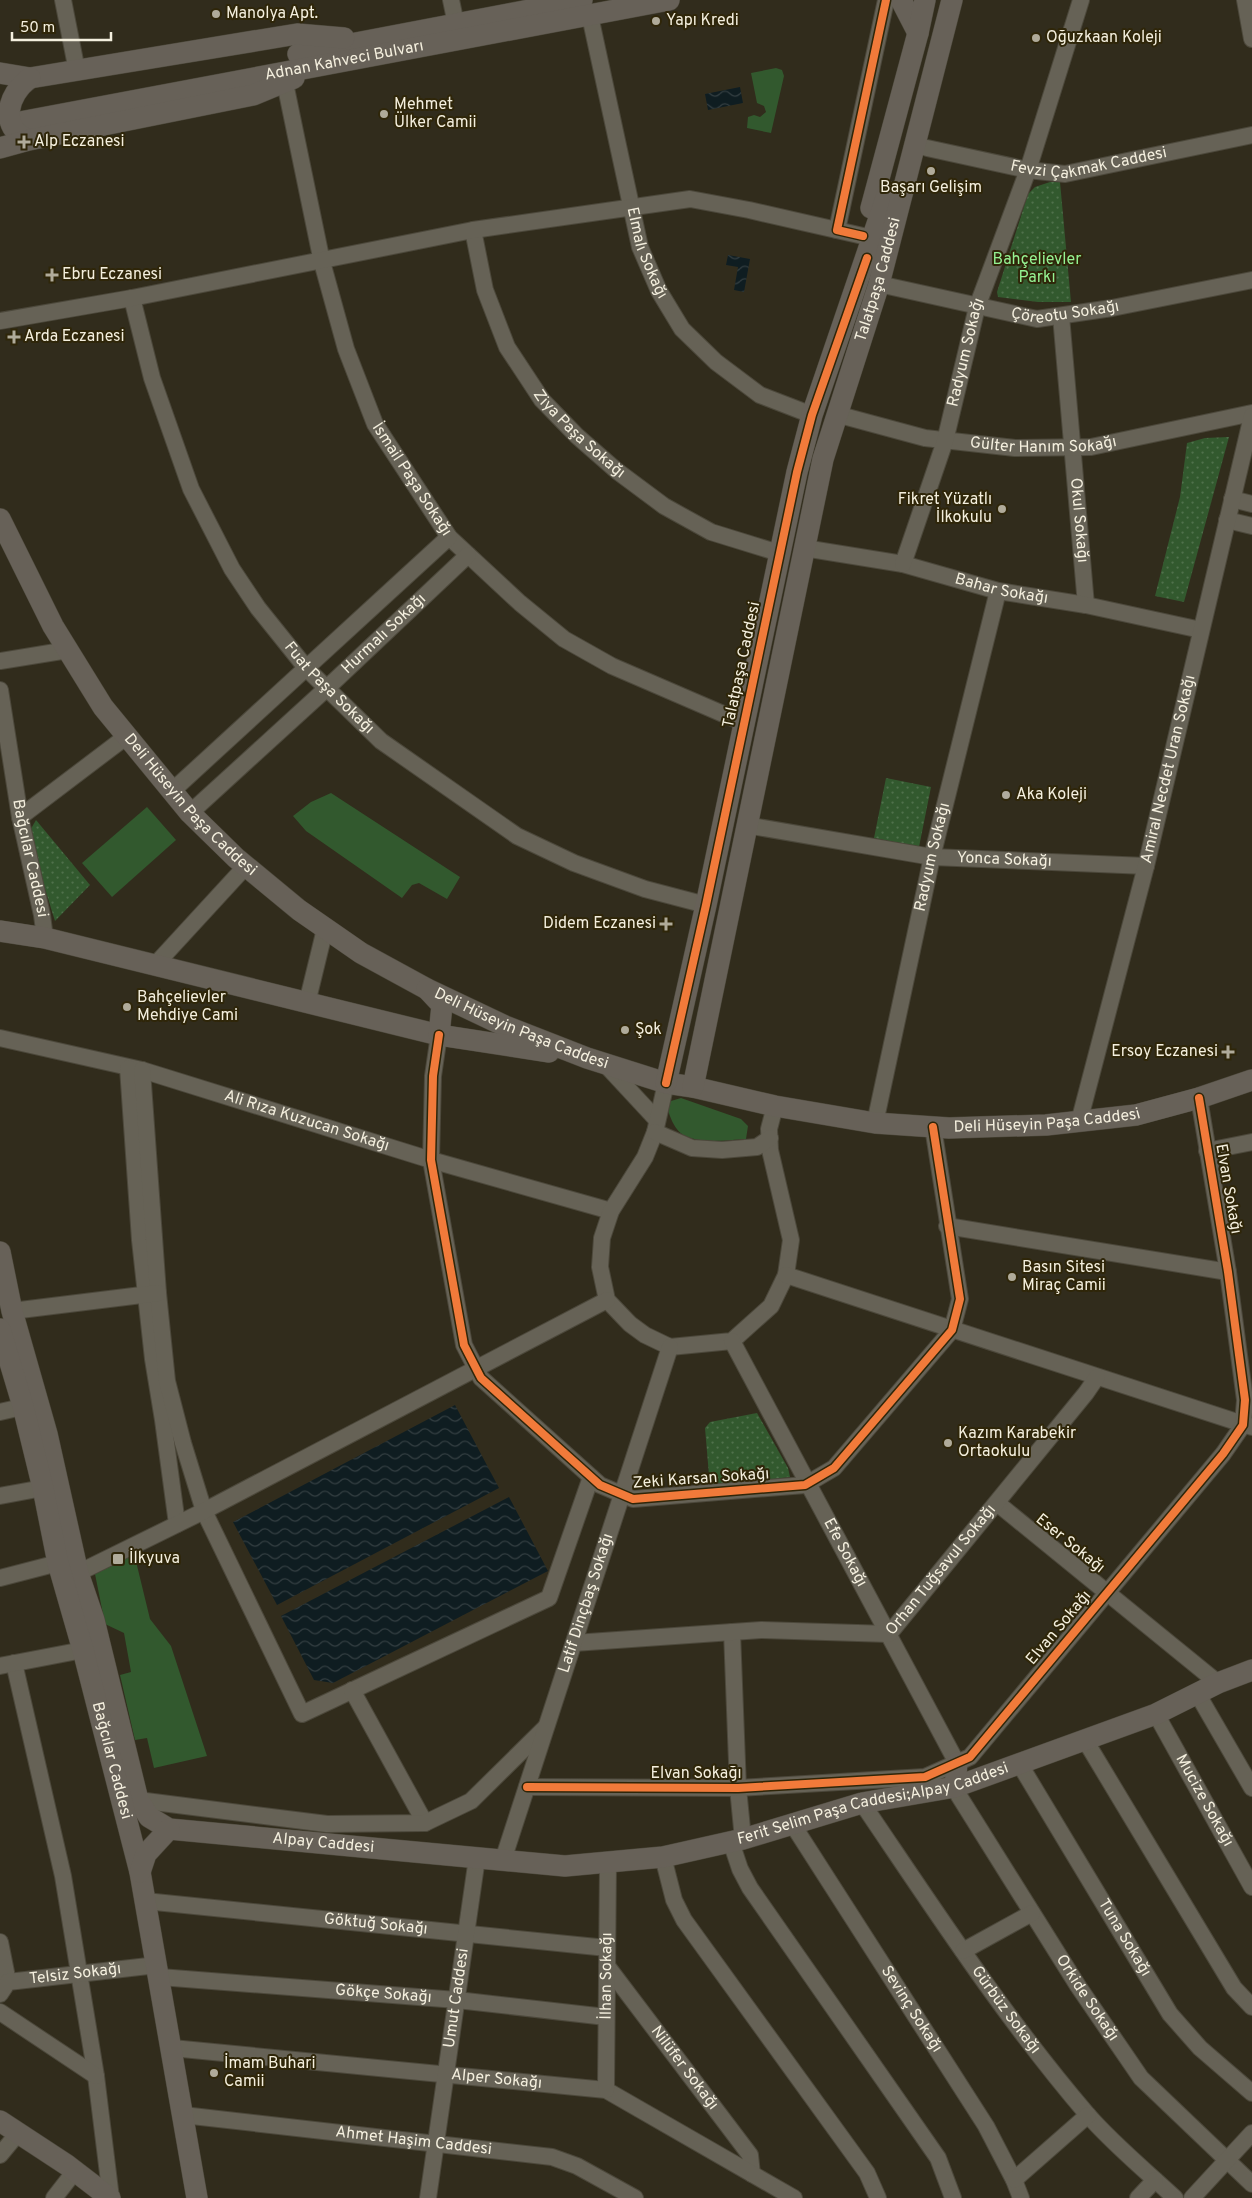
<svg xmlns="http://www.w3.org/2000/svg" width="1252" height="2198" font-family="Overpass,sans-serif">
	<defs>
		<pattern id="park-dots" width="8" height="8" patternUnits="userSpaceOnUse" patternTransform="scale(1.25)"><rect width="8" height="8" fill="#32592e"/><path d="M2 2h.1M6 6h.1" fill="none" stroke="#50714c" stroke-width="1.8" stroke-linecap="round"/></pattern>
		<pattern id="water-waves" width="16" height="10" patternUnits="userSpaceOnUse" patternTransform="scale(1.25)"><rect width="16" height="10" fill="#0f1d21"/><path d="M0 5q4-4 8 0t8 0" fill="none" stroke="#333e41"/></pattern>
	</defs>
	<rect width="100%" height="100%" fill="#312c1c"/>
	<g fill="#32592e">
		<path d="M776 68 782 70 784 76 771 133 747 128 748 117 754 115 760 117 766 112 764 106 757 103 751 73Z"/>
		<path d="M331 793 460 877 447 899 419 883 412 885 402 898 306 831 293 816 311 802Z"/>
		<path d="M147 807 176 840 112 897 82 863Z"/>
		<path d="M681 1098 741 1119 748 1126 746 1139C729 1140 701 1144 686 1136 675 1132 670 1117 667 1107L671 1101Z"/>
		<path d="M133 1549 150 1619 171 1646 207 1756 154 1768 147 1738 135 1740 120 1675 131 1672 124 1633 105 1624 94 1569Z"/>
	</g>
	<g fill="url(#park-dots)">
		<path d="M1050 182H1060L1071 302H1038L998 297 997 292 1028 194 1035 187Z"/>
		<path d="M1229 437 1184 602 1155 596 1180 497 1187 443 1205 438Z"/>
		<path d="M886 778 931 787 919 847 874 838Z"/>
		<path d="M36 820 90 885 55 921 28 834Z"/>
		<path d="M757 1413 788 1468 790 1477 710 1487 705 1428 710 1422Z"/>
	</g>
	<g fill="url(#water-waves)">
		<path d="M740 87 743 103 708 110 705 94Z"/>
		<path d="M728 255 750 259 744 292 734 290 738 267 726 265Z"/>
		<path d="M455 1405 499 1488 277 1605 233 1522Z"/>
		<path d="M509 1497 548 1571 333 1683 314 1680 281 1616Z"/>
	</g>
	<g fill="none" stroke-linecap="round" stroke-linejoin="round">
		<defs>
			<g id="minor">
				<path d="M63 0 77 71"/>
				<path d="M451 0 456 24"/>
				<path d="M1245 0 1252 39"/>
				<path id="s1" d="M590 16 640 247 659 291 682 329 716 362 760 395 812 415"/>
				<path id="s2" d="M285 83 322 262 346 349 375 424 449 537 520 603 564 639 612 666 744 723"/>
				<path id="s3" d="M927 148 1028 170 1065 174 1252 135"/>
				<path id="s4" d="M473 230 485 290 507 347 542 400 577 436 617 471 664 506 711 532 779 553"/>
				<path d="M837 230 886 0"/>
				<path id="s5" d="M879 284 1037 319 1112 308 1252 280"/>
				<path id="s6" d="M132 298 152 378 191 489 232 569 258 608 307 669 381 741 517 836 574 863 645 889 706 905"/>
				<path id="s7" d="M1061 316 1086 605"/>
				<path d="M0 321 132 298 473 230 690 199 749 210 863 236"/>
				<path id="s8" d="M836 414 925 438 1015 448 1091 447 1252 413"/>
				<path d="M1232 499 1252 504"/>
				<path d="M1227 520 1252 526"/>
				<path id="s9" d="M804 548 903 564 998 591 1086 605 1201 630"/>
				<path id="s10" d="M903 564 945 441 977 307 1028 170 1081 0"/>
				<path d="M0 661 68 650"/>
				<path id="s11" d="M0 690 20 817 42 915 45 938"/>
				<path d="M171 792 449 537"/>
				<path id="s12" d="M190 813 327 688 468 555"/>
				<path d="M20 817 127 736"/>
				<path id="s13" d="M746 825 932 857 1146 866"/>
				<path d="M155 965 246 866"/>
				<path d="M307 1003 325 929"/>
				<path d="M439 1035 433 1076 431 1160 464 1345 481 1378 600 1485 633 1499 805 1485 834 1468 952 1330 960 1299 933 1127"/>
				<path id="s14" d="M0 1038 142 1070 431 1160 611 1211"/>
				<path d="M604 1063 656 1119"/>
				<path d="M128 1068 140 1240 153 1359 163 1420 177 1524"/>
				<path d="M142 1070 158 1293 167 1381 183 1443 204 1511 302 1714 549 1598 591 1477"/>
				<path d="M666 1083 655 1132 645 1157 611 1211 602 1238 600 1267 607 1300 630 1324 645 1335 670 1347 732 1341 771 1306 786 1275 791 1240 770 1150 769 1129 775 1106"/>
				<path id="s15" d="M1079 1122 1146 866 1252 416"/>
				<path id="s16" d="M875 1123 932 857 998 591"/>
				<path d="M655 1132 692 1148 722 1150 757 1147 770 1138"/>
				<path d="M1207 1151 1252 1142"/>
				<path d="M947 1226 1228 1272"/>
				<path d="M786 1275 1252 1427"/>
				<path d="M12 1311 158 1293"/>
				<path id="s17" d="M732 1341 957 1763"/>
				<path d="M0 1412 35 1404"/>
				<path d="M0 1496 43 1488"/>
				<path d="M997 1503 1218 1683"/>
				<path d="M78 1573 204 1511 607 1300"/>
				<path d="M0 1578 58 1563"/>
				<path d="M732 1632 738 1788 743 1839"/>
				<path id="s18" d="M574 1643 761 1630 889 1634 1086 1393 1097 1377"/>
				<path d="M14 1663 63 1876 96 2076 111 2198"/>
				<path d="M0 1666 83 1650"/>
				<path d="M352 1690 425 1823"/>
				<path d="M1197 1693 1252 1788"/>
				<path id="s19" d="M1156 1714 1252 1887"/>
				<path d="M1085 1740 1234 1988 1252 2007"/>
				<path id="s20" d="M1019 1763 1170 2014 1200 2048 1252 2093"/>
				<path d="M527 1787 738 1788 925 1777 970 1757 1223 1454 1243 1425 1245 1400 1228 1272 1199 1098"/>
				<path id="s21" d="M955 1787 959 1796 1078 1986 1141 2078 1252 2184"/>
				<path d="M138 1800 327 1824 425 1823 471 1801 545 1728"/>
				<path id="s22" d="M862 1803C934 1909 1004 2017 1087 2114 1113 2144 1146 2171 1175 2198"/>
				<path id="s23" d="M793 1825 986 2126 1014 2180 1021 2198"/>
				<path d="M731 1842 740 1869 750 1888 938 2158 953 2198"/>
				<path d="M663 1857 674 1900 684 1920 867 2173 878 2198"/>
				<path id="s24" d="M503 1860 670 1347"/>
				<path id="s25" d="M145 1901 607 1948"/>
				<path d="M0 1942 8 1982"/>
				<path d="M963 1951 1032 1913"/>
				<path id="s26" d="M607 1966 750 2155 752 2174"/>
				<path id="s27" d="M160 1977 457 2000 606 2017"/>
				<path id="s28" d="M0 1994 8 1982 157 1965"/>
				<path d="M0 2012 96 2076"/>
				<path id="s29" d="M172 2048 606 2090 794 2198"/>
				<path id="s30" d="M606 2090 608 1862"/>
				<path id="s31" d="M183 2115 552 2157 577 2166 635 2198"/>
				<path d="M0 2155 19 2132"/>
				<path d="M1014 2180 1088 2115"/>
				<path d="M54 2198 75 2171"/>
				<path id="s32" d="M428 2198 477 1858"/>
				<path d="M1138 2198 1155 2180"/>
				<path d="M1192 2198 1252 2133"/>
			</g>
			<g id="major">
				<path d="M901 0 918 33"/>
				<path d="M298 54 582 0"/>
				<path d="M0 73 30 78 297 34 344 38"/>
				<path id="s33" d="M20 122 669 0"/>
				<path d="M27 139C0 128 6 95 30 78"/>
				<path d="M0 148 29 140 253 95 294 78"/>
				<path d="M871 208 918 33 925 0"/>
				<path id="s34" d="M0 519 53 626 103 707 190 813 236 858 299 910 361 953 427 989 505 1026 587 1058 666 1083 693 1087 775 1106 875 1123 949 1128 1046 1125 1136 1115 1199 1098 1252 1080"/>
				<path d="M0 931 45 938 439 1035 549 1052"/>
				<path d="M427 989 442 1005 439 1035"/>
				<path d="M666 1083 706 905 797 472 812 415 888 192"/>
				<path id="s35" d="M693 1087 823 459 879 284 952 0"/>
				<path id="s36" d="M0 1252 12 1311 47 1434 78 1573 94 1620 138 1800 149 1817 169 1829 565 1866 663 1857 743 1839 862 1803 955 1787 1156 1714 1218 1683 1252 1670"/>
				<path id="s37" d="M0 1329 23 1406 43 1488 58 1563 83 1650 140 1872 197 2198"/>
				<path d="M955 1787 957 1763"/>
				<path d="M140 1872 146 1854 169 1829"/>
				<path d="M0 2121 67 2165 110 2198"/>
			</g>
		</defs>
		<use href="#minor" stroke="#4c483b" stroke-width="18"/>
		<use href="#major" stroke="#4c483b" stroke-width="22"/>
		<use href="#minor" stroke="#666256" stroke-width="16"/>
		<use href="#major" stroke="#676158" stroke-width="21"/>
		<defs>
			<g id="cycleway">
				<path d="M863 236 837 230 886 0"/>
				<path d="M439 1035 433 1076 431 1160 464 1345 481 1378 600 1485 633 1499 805 1485 834 1468 952 1330 960 1299 933 1127"/>
				<path d="M666 1083 706 905 797 472 812 415 867 258"/>
				<path d="M527 1787 738 1788 925 1777 970 1757 1223 1454 1243 1425 1245 1400 1228 1272 1199 1098"/>
			</g>
		</defs>
		<use href="#cycleway" stroke="#2f2609" stroke-width="11"/>
		<use href="#cycleway" stroke="#f17a3a" stroke-width="8"/>
	</g>
	<g fill="#b0ab9a" stroke="#2f2609" stroke-width="2">
		<circle cx="216" cy="14" r="5"/>
		<circle cx="656" cy="21" r="5"/>
		<circle cx="1036" cy="38" r="5"/>
		<circle cx="384" cy="114" r="5"/>
		<path d="M21.5 134.5h5v5h5v5h-5v5h-5v-5h-5v-5h5z"/>
		<circle cx="931" cy="171" r="5"/>
		<path d="M49.5 267.5h5v5h5v5h-5v5h-5v-5h-5v-5h5z"/>
		<path d="M11.5 329.5h5v5h5v5h-5v5h-5v-5h-5v-5h5z"/>
		<circle cx="1002" cy="509" r="5"/>
		<circle cx="1006" cy="795" r="5"/>
		<path d="M663.5 916.5h5v5h5v5h-5v5h-5v-5h-5v-5h5z"/>
		<circle cx="127" cy="1007" r="5"/>
		<circle cx="625" cy="1030" r="5"/>
		<path d="M1225.5 1044.5h5v5h5v5h-5v5h-5v-5h-5v-5h5z"/>
		<circle cx="1012" cy="1277" r="5"/>
		<circle cx="948" cy="1443" r="5"/>
		<rect x="112" y="1553" width="12" height="12" rx="2.5"/>
		<circle cx="214" cy="2073" r="5"/>
	</g>
	<g text-anchor="middle" dominant-baseline="central" stroke-width="4" stroke-linejoin="round" paint-order="stroke">
		<g font-size="16" fill="#f4efde" stroke="#2f2609" text-anchor="start">
			<text x="226" y="14">Manolya Apt.</text>
			<text x="666" y="21">Yapı Kredi</text>
			<text x="1046" y="38">Oğuzkaan Koleji</text>
			<text x="394" y="105">Mehmet<tspan x="394" dy="18">Ülker Camii</tspan></text>
			<text x="34" y="142">Alp Eczanesi</text>
			<text x="931" y="188" text-anchor="middle">Başarı Gelişim</text>
			<text x="62" y="275">Ebru Eczanesi</text>
			<text x="24" y="337">Arda Eczanesi</text>
			<text x="992" y="500" text-anchor="end">Fikret Yüzatlı<tspan x="992" dy="18">İlkokulu</tspan></text>
			<text x="1016" y="795">Aka Koleji</text>
			<text x="656" y="924" text-anchor="end">Didem Eczanesi</text>
			<text x="137" y="998">Bahçelievler<tspan x="137" dy="18">Mehdiye Cami</tspan></text>
			<text x="635" y="1030">Şok</text>
			<text x="1218" y="1052" text-anchor="end">Ersoy Eczanesi</text>
			<text x="1022" y="1268">Basın Sitesi<tspan x="1022" dy="18">Miraç Camii</tspan></text>
			<text x="958" y="1434">Kazım Karabekir<tspan x="958" dy="18">Ortaokulu</tspan></text>
			<text x="129" y="1559">İlkyuva</text>
			<text x="224" y="2064">İmam Buhari<tspan x="224" dy="18">Camii</tspan></text>
		</g>
		<g font-size="16" fill="#f4efde" stroke="#2f2609">
			<text stroke="none"><textPath href="#s33" startOffset="330">Adnan Kahveci Bulvarı</textPath></text>
			<text stroke="none"><textPath href="#s3" startOffset="165">Fevzi Çakmak Caddesi</textPath></text>
			<text stroke="none"><textPath href="#s1" startOffset="244">Elmalı Sokağı</textPath></text>
			<text stroke="none"><textPath href="#s35" startOffset="829">Talatpaşa Caddesi</textPath></text>
			<text stroke="none"><textPath href="#s5" startOffset="190">Çöreotu Sokağı</textPath></text>
			<text stroke="none"><textPath href="#s10" startOffset="221">Radyum Sokağı</textPath></text>
			<text stroke="none"><textPath href="#s4" startOffset="236">Ziya Paşa Sokağı</textPath></text>
			<text stroke="none"><textPath href="#s8" startOffset="211">Gülter Hanım Sokağı</textPath></text>
			<text stroke="none"><textPath href="#s2" startOffset="420">İsmail Paşa Sokağı</textPath></text>
			<text stroke="none"><textPath href="#s7" startOffset="205">Okul Sokağı</textPath></text>
			<text stroke="none"><textPath href="#s9" startOffset="202">Bahar Sokağı</textPath></text>
			<text stroke="none"><textPath href="#s12" startOffset="264">Hurmalı Sokağı</textPath></text>
			<text transform="translate(742 665) rotate(-78)">Talatpaşa Caddesi</text>
			<text stroke="none"><textPath href="#s6" startOffset="444">Fuat Paşa Sokağı</textPath></text>
			<text stroke="none"><textPath href="#s15" startOffset="364">Amiral Necdet Uran Sokağı</textPath></text>
			<text stroke="none"><textPath href="#s34" startOffset="346">Deli Hüseyin Paşa Caddesi</textPath></text>
			<text stroke="none"><textPath href="#s16" startOffset="272">Radyum Sokağı</textPath></text>
			<text stroke="none"><textPath href="#s11" startOffset="171">Bağcılar Caddesi</textPath></text>
			<text stroke="none"><textPath href="#s13" startOffset="261">Yonca Sokağı</textPath></text>
			<text stroke="none"><textPath href="#s34" startOffset="751">Deli Hüseyin Paşa Caddesi</textPath></text>
			<text stroke="none"><textPath href="#s34" startOffset="1291">Deli Hüseyin Paşa Caddesi</textPath></text>
			<text stroke="none"><textPath href="#s14" startOffset="318">Ali Rıza Kuzucan Sokağı</textPath></text>
			<text transform="translate(1228 1189) rotate(80)">Elvan Sokağı</text>
			<text transform="translate(701 1479) rotate(-4)">Zeki Karsan Sokağı</text>
			<text transform="translate(1070 1544) rotate(39)">Eser Sokağı</text>
			<text stroke="none"><textPath href="#s17" startOffset="240">Efe Sokağı</textPath></text>
			<text stroke="none"><textPath href="#s18" startOffset="398">Orhan Tuğsavul Sokağı</textPath></text>
			<text stroke="none"><textPath href="#s24" startOffset="270">Latif Dinçbaş Sokağı</textPath></text>
			<text transform="translate(1059 1628) rotate(-50)">Elvan Sokağı</text>
			<text stroke="none"><textPath href="#s37" startOffset="446">Bağcılar Caddesi</textPath></text>
			<text x="696" y="1774">Elvan Sokağı</text>
			<text stroke="none"><textPath href="#s19" startOffset="99">Mucize Sokağı</textPath></text>
			<text stroke="none"><textPath href="#s36" startOffset="1322">Ferit Selim Paşa Caddesi;Alpay Caddesi</textPath></text>
			<text stroke="none"><textPath href="#s36" startOffset="764">Alpay Caddesi</textPath></text>
			<text stroke="none"><textPath href="#s25" startOffset="232">Göktuğ Sokağı</textPath></text>
			<text stroke="none"><textPath href="#s20" startOffset="204">Tuna Sokağı</textPath></text>
			<text stroke="none"><textPath href="#s28" startOffset="82">Telsiz Sokağı</textPath></text>
			<text stroke="none"><textPath href="#s30" startOffset="114">İlhan Sokağı</textPath></text>
			<text stroke="none"><textPath href="#s27" startOffset="224">Gökçe Sokağı</textPath></text>
			<text stroke="none"><textPath href="#s32" startOffset="202">Umut Caddesi</textPath></text>
			<text stroke="none"><textPath href="#s21" startOffset="249">Orkide Sokağı</textPath></text>
			<text stroke="none"><textPath href="#s23" startOffset="219">Sevinç Sokağı</textPath></text>
			<text stroke="none"><textPath href="#s22" startOffset="252">Gürbüz Sokağı</textPath></text>
			<text stroke="none"><textPath href="#s26" startOffset="128">Nilüfer Sokağı</textPath></text>
			<text stroke="none"><textPath href="#s29" startOffset="326">Alper Sokağı</textPath></text>
			<text stroke="none"><textPath href="#s31" startOffset="232">Ahmet Haşim Caddesi</textPath></text>
		</g>
		<g font-size="16" fill="#95f393" stroke="#2f2609">
			<text x="1037" y="260">Bahçelievler<tspan x="1037" dy="18">Parkı</tspan></text>
		</g>
	</g>
	<path d="M12 32v8h99v-8" fill="none" stroke="#f4efde" stroke-width="2.5"/>
	<text x="20" y="32" font-size="15" fill="#f4efde" stroke="#2f2609" stroke-width="4" paint-order="stroke">50 m</text>
</svg>
